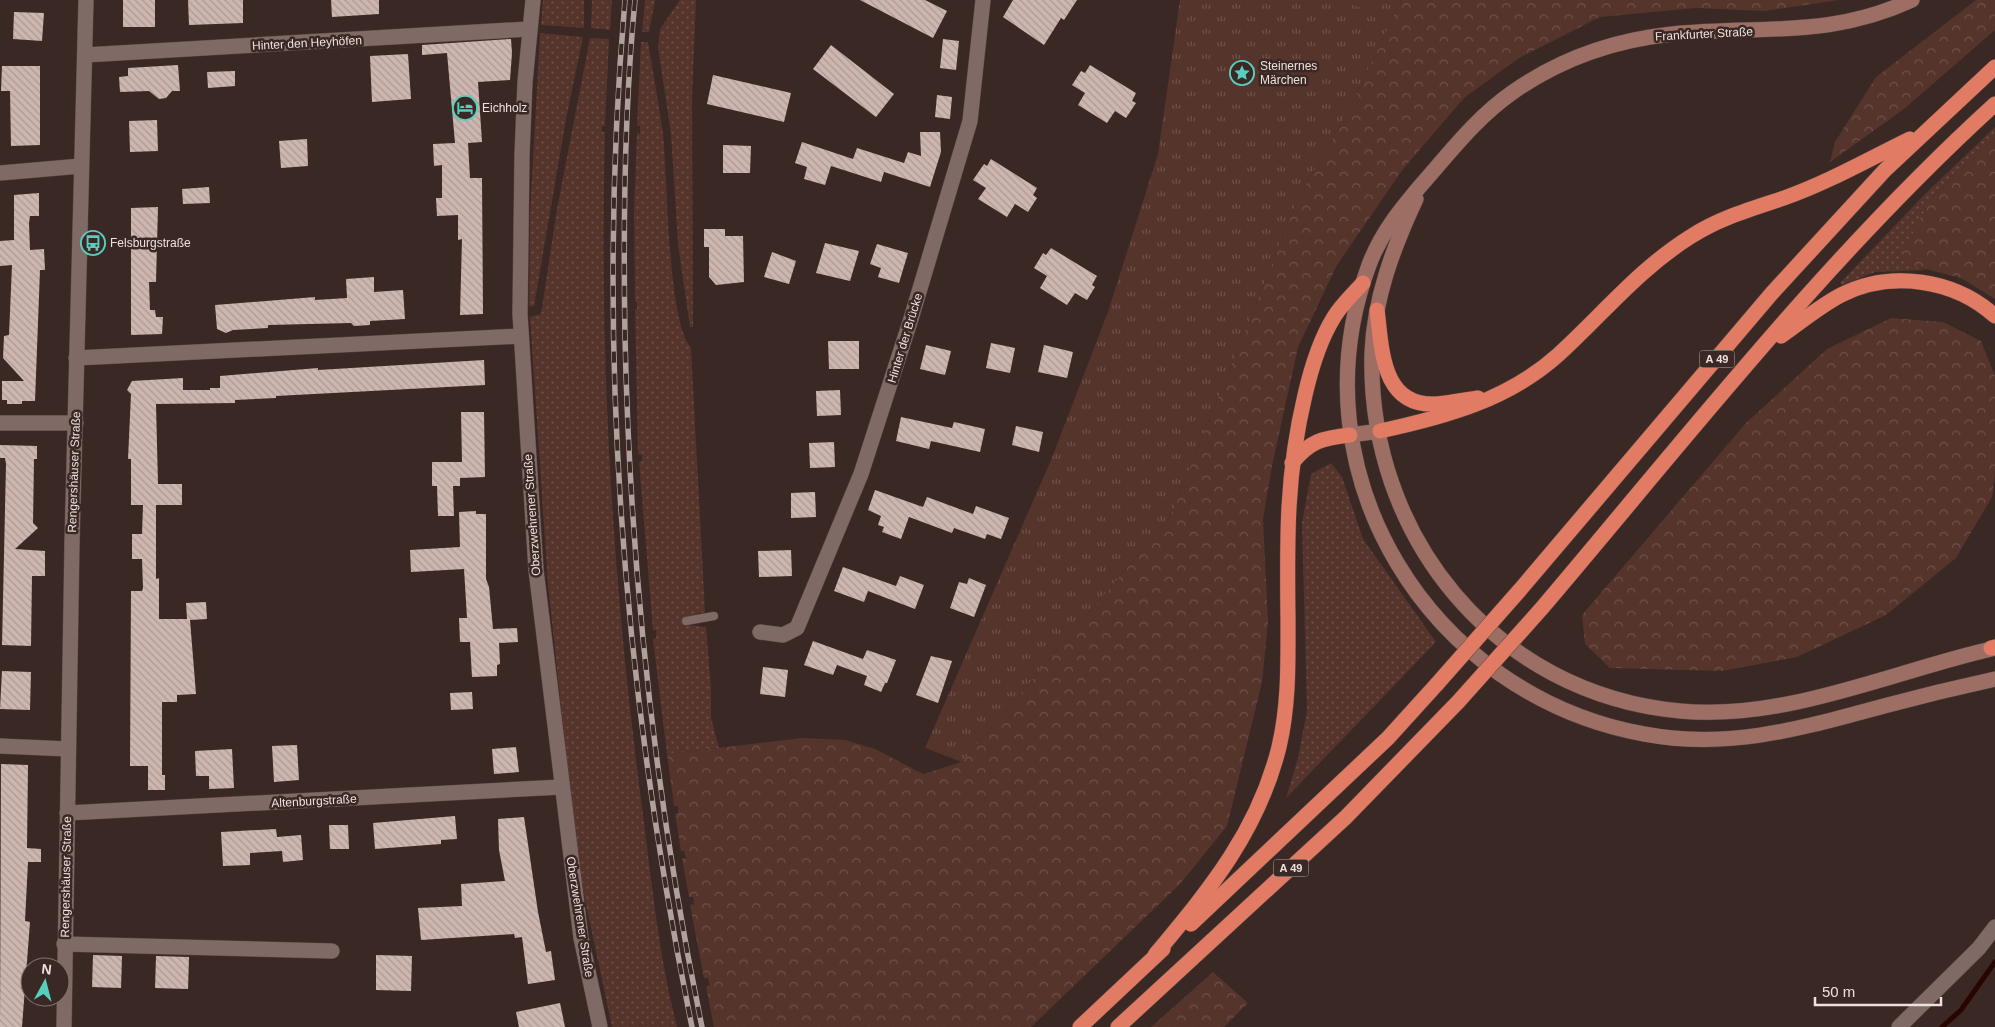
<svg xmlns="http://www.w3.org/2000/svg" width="1995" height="1027" font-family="Helvetica,sans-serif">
	<defs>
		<pattern id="grass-dots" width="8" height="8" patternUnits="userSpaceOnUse" patternTransform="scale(1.25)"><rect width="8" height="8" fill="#55342c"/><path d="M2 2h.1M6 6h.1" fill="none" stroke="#6e514a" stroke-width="1.8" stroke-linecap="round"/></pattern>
		<pattern id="forest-crowns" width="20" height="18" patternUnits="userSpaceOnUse" patternTransform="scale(1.25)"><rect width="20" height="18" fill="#55342c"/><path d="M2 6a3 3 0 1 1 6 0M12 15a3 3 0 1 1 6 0" fill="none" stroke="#6e514a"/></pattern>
		<pattern id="park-tufts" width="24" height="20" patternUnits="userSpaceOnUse" patternTransform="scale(1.25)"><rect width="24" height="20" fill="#55342c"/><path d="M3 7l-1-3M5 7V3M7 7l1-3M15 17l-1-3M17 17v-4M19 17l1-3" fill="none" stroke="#6e514a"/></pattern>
		<pattern id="building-back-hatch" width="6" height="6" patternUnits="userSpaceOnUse" patternTransform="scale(1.25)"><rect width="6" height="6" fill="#ceb6b0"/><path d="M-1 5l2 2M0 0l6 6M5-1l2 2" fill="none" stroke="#ac9994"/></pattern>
	</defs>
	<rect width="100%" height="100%" fill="#3a2824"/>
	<g fill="url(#grass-dots)">
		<path d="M543 0H584V28L541 25Z"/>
		<path d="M592 0H612L610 30 591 28Z"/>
		<path d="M645 0H655L649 32H642Z"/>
		<path d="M680 0H696L692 98 693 327H690L678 244 671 134 658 47 660 29Z"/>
		<path d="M540 33 583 37 566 119 534 306H529L530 215Z"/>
		<path d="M590 38 609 39 605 126H602V132H605C599 355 612 578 641 799 651 875 658 953 677 1027H612L583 890 566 754 548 584 530 317 541 314 557 209Z"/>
		<path d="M641 42H648C653 73 659 104 663 135 668 178 667 321 691 348L705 612 686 617 687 625 706 627 711 688V718L719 748 667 754 653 639 656 638V630H653L639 462 642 461V455L638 454 635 309H637V302H635L634 211 637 133 640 134V126H637Z"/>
		<path d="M1995 127V138L1931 199 1907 264 1926 270 1875 272 1842 285 1840 283 1925 194Z"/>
		<path d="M1331 463 1342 477 1363 539 1436 642 1286 798 1298 758 1307 711 1302 523 1311 474Z"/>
	</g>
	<g fill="url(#forest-crowns)">
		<path d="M1401 0H1839L1764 11 1696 8 1600 17 1519 58 1464 98 1403 169 1337 265 1298 347 1272 466 1263 519 1268 622 1262 682 1227 826 1180 884 1031 1027H714L706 986 710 985 708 978H704L690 905 694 904 693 897H689L682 859 686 858 684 851H681L675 814 678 813V806H674L667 754 803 738 845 740 875 749 923 774 962 762 1170 517 1299 196 1350 108Z"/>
		<path d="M1976 0H1995V30L1904 109 1830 162 1835 142 1876 77Z"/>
		<path d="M1995 138V299L1961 278 1906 264 1902 253 1931 199Z"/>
		<path d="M1891 318 1943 322 1981 341 1995 376V474L1992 497 1956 558 1886 615 1797 657 1722 671 1610 668 1585 644 1582 615 1746 423 1827 349Z"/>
		<path d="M1213 972 1248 1003 1224 1027H1151Z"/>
	</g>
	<path fill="url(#park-tufts)" d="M1180 0H1401L1350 108 1299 196 1170 517 962 762 925 748 1051 460 1108 312 1158 154Z"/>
	<path fill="#55342c" d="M1340 0H1374L1370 11Z"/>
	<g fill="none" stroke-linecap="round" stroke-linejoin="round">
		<path stroke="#290501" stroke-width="5" d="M1942 1027 1961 1010 1995 962"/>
	</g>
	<g fill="url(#building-back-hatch)">
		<rect x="123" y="0" width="32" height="27"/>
		<path d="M188 0H243V23L189 25Z"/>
		<path d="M331 0H379V14L332 17Z"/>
		<path d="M860 0H925L947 11 933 38Z"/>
		<path d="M1013 0H1077L1064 20 1061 18 1044 45 1003 17Z"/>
		<path d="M14 12 44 13 42 41 13 39Z"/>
		<path d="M511 39 512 53 510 80 478 82 482 142 468 143 470 178H482L483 314 460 315 462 239 458 240V215L437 216 436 198H442V165L434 166 433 144 455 143 447 53 422 55V45Z"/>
		<path d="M943 39 959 41 956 70 940 68Z"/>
		<path d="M831 45 894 94 876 117 813 69Z"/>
		<path d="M408 54 411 99 372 102 370 56Z"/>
		<path d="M178 65 180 91H172L166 98 159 99 149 91 120 92 119 77 128 76V68Z"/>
		<path d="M1090 65 1136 93 1132 101 1136 103 1126 118 1115 111 1107 123 1078 105 1085 93 1072 85 1081 71 1085 73Z"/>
		<path d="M2 66H40V145L11 146 10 91H1Z"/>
		<path d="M235 71V86L208 88 207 72Z"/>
		<path d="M713 75 791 93 784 122 707 104Z"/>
		<path d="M937 95 952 97 950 119 935 117Z"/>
		<path d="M157 120 158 151 130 152 129 121Z"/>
		<path d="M920 132H940L941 152 930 187 884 172 881 182 831 166 825 185 804 179 807 167 795 163 802 142 853 159 857 148 904 163 908 152 921 156Z"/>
		<path d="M307 139 308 166 281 168 279 141Z"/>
		<path d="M723 145 751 146 750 173H723Z"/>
		<path d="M991 159 1037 188 1033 195 1037 198 1028 212 1015 204 1007 217 978 199 986 188 973 180 984 164 987 166Z"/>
		<path d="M209 187 210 203 183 204 182 189Z"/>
		<path d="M39 193V216H30L29 223 30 250 44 249 45 270H40L35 401H22V404H7V400H2V381H24L3 358 4 336 9 335 12 265 0 266V241L14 240V195Z"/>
		<path d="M158 207 156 282H149L150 310H155L156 317H163L162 334 131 335V208Z"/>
		<path d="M704 229H725V236H743L744 282 716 285 709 277V247H704Z"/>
		<path d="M825 243 859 251 850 281 816 273Z"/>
		<path d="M877 244 908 253 899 283 878 277 881 268 870 264Z"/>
		<path d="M1051 248 1097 276 1092 285 1095 287 1087 300 1075 293 1067 305 1040 288 1047 276 1034 268 1043 253 1046 255Z"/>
		<path d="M772 252 796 261 789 284 764 277Z"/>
		<path d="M374 277V292L403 290 405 319 370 321V325L354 326 351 323 268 325V328L233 330 226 333 217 329 215 305 315 297V300L347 298 346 279Z"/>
		<path d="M828 341H859V369H829Z"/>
		<path d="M991 343 1015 348 1010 373 986 368Z"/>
		<path d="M926 345 951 351 945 375 920 369Z"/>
		<path d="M1044 345 1073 352 1067 378 1038 372Z"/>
		<path d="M484 360 485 385 276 396V398L235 400V403L156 404 158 484H182V505H156V579L159 578V619H187L186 603 206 602 207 619 190 620 196 694 177 695V702H162V775H165V790H148V766H130L131 591H142L143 588 142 559H132V534H142L143 505H131V459H128L131 394 127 390 132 381 183 378V390H210V388H220V376L318 368V370Z"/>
		<path d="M840 390 841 415 817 416 816 391Z"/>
		<path d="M461 412H484L485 477 460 478V486H453L454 516H438L437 486H432V462H462Z"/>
		<path d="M901 417 952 428 954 422 985 429 980 452 931 441 929 449 896 441Z"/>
		<path d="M1016 426 1043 432 1039 452 1012 445Z"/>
		<path d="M834 442 835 467 810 468 809 443Z"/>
		<path d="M0 445 37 446V459H34L33 523 38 528 15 549 45 551V576H32L31 646 2 645 6 464 5 458H0Z"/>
		<path d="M875 490 923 507 927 497 973 514 976 506 1009 518 1001 539 987 534 985 539 954 528 952 533 909 517 901 539 882 532 884 527 878 525 881 516 868 510Z"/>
		<path d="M815 492 816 517 791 518V493Z"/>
		<path d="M476 511V514H486V579L489 587 493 629 517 628 518 642 499 643 500 664 497 665V676L472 677 470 642H460L459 618H467L464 569 411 572 410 550 460 547 459 512Z"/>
		<path d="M791 550 792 576 759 577 758 551Z"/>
		<path d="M843 567 896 586 900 576 924 585 915 609 868 591 864 602 834 591Z"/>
		<path d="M969 578 986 585 974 617 950 608 959 582 967 584Z"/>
		<path d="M813 641 863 659 867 650 896 660 887 683H885L881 692 864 685 867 676 837 665 833 675 804 665Z"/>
		<path d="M931 656 952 661 938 703 916 695Z"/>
		<path d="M763 667 788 670 785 697 760 694Z"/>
		<path d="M2 671 31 672 30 710 0 709Z"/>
		<path d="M472 692 473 709 451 710 450 693Z"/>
		<path d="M297 745 299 780 274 782 272 746Z"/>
		<path d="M516 747 519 772 494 774 492 749Z"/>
		<path d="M232 749 234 788 209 789V776H196L195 751Z"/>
		<path d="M1 764 28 765 27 848 41 849V862H28L25 921 30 922 22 1027H0Z"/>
		<path d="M455 816 457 839 441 840V844L375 849 373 823Z"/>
		<path d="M524 817 538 912 546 952 551 951 555 980 528 984 522 937 515 938 514 934 421 940 418 908 462 906 461 884 505 881 499 850 498 819Z"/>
		<path d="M329 825H348L349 849H330Z"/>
		<path d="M276 829 277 837 301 835 303 860 283 862 282 851 250 853V865L223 866 221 832Z"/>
		<path d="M93 955 122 956 121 988 92 987Z"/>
		<path d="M376 955 412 956 411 991 376 990Z"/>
		<path d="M156 956 189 957 188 989 155 988Z"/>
		<path d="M560 1003 565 1027H519L516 1012Z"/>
	</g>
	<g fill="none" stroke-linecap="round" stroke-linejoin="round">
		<defs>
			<path id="lane" d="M686 621 714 616"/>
			<g id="street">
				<path d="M533 0 525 82 522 155 520 314 536 570 581 938 600 1027"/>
				<path d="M85 55 529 29"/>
				<path d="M0 173 81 166"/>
				<path d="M76 358 521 336"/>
				<path d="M0 423H76"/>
				<path d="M760 632 783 635 797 628 861 474 910 322 970 121 983 0"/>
				<path d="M0 746 68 749"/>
				<path d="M67 813 561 787"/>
				<path d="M64 944 332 951"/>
				<path d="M64 1027 72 543 86 0"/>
				<path d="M1899 1027 1979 948 1995 927"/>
			</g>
			<g id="secondary">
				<path d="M1912 0C1828 39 1760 25 1672 34 1616 40 1560 59 1513 92 1477 117 1451 151 1422 184 1400 210 1381 233 1369 265 1292 473 1429 695 1644 734 1730 750 1802 728 1884 706 1921 696 1958 687 1995 679"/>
				<path d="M1416 199C1393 248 1374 299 1372 353 1367 536 1495 694 1680 711 1786 721 1893 671 1995 648"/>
				<path d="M1350 435 1380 431"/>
			</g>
			<g id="highway">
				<path d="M1377 310C1382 348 1381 407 1436 404 1450 403 1464 400 1478 398"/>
				<path d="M1781 336C1801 322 1820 306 1841 295 1891 270 1954 279 1995 316"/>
				<path d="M1380 431C1445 417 1508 400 1558 355 1602 315 1639 269 1690 237 1719 218 1751 209 1784 198 1827 183 1869 159 1910 139"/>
				<path d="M1292 463C1310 441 1322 438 1350 435"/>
				<path d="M1519 591 1772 293 1885 170 1995 67"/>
				<path d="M1542 608C1688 436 1828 256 1995 104"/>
				<path d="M1991 648 1995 647"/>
				<path d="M1191 924 1388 738 1437 684"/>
				<path d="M1155 955C1209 890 1258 832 1279 747 1289 705 1288 662 1288 620 1287 540 1286 474 1305 395 1311 369 1319 341 1334 317 1341 305 1353 294 1363 283"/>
				<path d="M1080 1027 1163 949"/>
				<path d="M1118 1027 1346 817 1458 702"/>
			</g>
		</defs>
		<use href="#lane" stroke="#564643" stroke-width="9"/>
		<use href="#street" stroke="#564643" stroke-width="16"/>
		<use href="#secondary" stroke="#564643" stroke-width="16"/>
		<use href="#highway" stroke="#564643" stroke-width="16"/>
		<use href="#lane" stroke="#7f6a65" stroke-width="8"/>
		<use href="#street" stroke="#7f6a65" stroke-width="15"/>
		<use href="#secondary" stroke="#9d6f64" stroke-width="15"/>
		<use href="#highway" stroke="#e27b63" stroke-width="15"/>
		<defs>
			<g id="rail">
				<path d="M625 0C595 344 623 689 692 1027"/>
				<path d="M635 0C624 112 623 225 625 337 630 569 655 800 702 1027"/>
			</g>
		</defs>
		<use href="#rail" stroke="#b0a19d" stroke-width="5.5"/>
		<use href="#rail" stroke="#3a2824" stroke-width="4" stroke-dasharray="11" stroke-linecap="butt"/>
		<defs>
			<g id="highway-bridge">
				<path d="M1437 684 1519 591"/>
				<path d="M1458 702 1542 608"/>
			</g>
		</defs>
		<use href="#highway-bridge" stroke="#564643" stroke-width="16" stroke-linecap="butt"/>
		<use href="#highway-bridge" stroke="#e27b63" stroke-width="15"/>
	</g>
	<defs>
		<symbol id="sight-ring" viewBox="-11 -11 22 22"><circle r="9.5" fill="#3a2824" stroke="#59cebf" stroke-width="1.5"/><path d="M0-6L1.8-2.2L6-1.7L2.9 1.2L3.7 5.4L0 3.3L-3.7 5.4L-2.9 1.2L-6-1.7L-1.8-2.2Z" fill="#59cebf"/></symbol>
		<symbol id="hotel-ring" viewBox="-11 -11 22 22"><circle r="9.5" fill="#3a2824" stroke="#59cebf" stroke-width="1.5"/><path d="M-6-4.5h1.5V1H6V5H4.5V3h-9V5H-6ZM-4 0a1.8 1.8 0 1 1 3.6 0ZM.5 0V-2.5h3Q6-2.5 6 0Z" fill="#59cebf"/></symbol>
		<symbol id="bus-ring" viewBox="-11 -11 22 22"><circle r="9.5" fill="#3a2824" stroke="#59cebf" stroke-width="1.5"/><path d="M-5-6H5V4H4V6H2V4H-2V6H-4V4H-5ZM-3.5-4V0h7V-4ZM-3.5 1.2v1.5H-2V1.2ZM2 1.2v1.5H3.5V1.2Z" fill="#59cebf"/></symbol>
	</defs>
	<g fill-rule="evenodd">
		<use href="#sight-ring" x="1228" y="59" width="28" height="28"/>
		<use href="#hotel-ring" x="451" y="94" width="28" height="28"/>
		<use href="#bus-ring" x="79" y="229" width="28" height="28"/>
	</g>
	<g text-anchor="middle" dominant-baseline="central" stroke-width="5" stroke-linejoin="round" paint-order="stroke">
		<g fill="#3a2824" stroke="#b7a9a6" stroke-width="1">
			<rect x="1699.5" y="350.5" width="35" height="17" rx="4"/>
			<rect x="1273.5" y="859.5" width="35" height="17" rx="4"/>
		</g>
		<g font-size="11" font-weight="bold" fill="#ede0dd">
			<text x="1717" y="359">A 49</text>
			<text x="1291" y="868">A 49</text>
		</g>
		<g font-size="12" fill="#ede0dd" stroke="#3a2824">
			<text transform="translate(1704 34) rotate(-3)">Frankfurter Straße</text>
			<text transform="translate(307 43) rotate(-3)">Hinter den Heyhöfen</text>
			<text transform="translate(905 338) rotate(-73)">Hinter der Brücke</text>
			<text transform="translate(74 472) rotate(-88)">Rengershäuser Straße</text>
			<text transform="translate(532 515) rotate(-94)">Oberzwehrener Straße</text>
			<text transform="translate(314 801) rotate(-3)">Altenburgstraße</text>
			<text transform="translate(66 877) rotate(-89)">Rengershäuser Straße</text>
			<text transform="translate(580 917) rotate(81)">Oberzwehrener Straße</text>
		</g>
		<g font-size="12" fill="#ede0dd" stroke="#3a2824" text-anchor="start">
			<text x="1260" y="66">Steinernes<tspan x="1260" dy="14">Märchen</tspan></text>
			<text x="482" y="108">Eichholz</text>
			<text x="110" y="243">Felsburgstraße</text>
		</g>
	</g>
	<g transform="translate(45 982) rotate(7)"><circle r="24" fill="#3a2824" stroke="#82726e"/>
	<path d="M0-4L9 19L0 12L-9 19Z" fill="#59cebf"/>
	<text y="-8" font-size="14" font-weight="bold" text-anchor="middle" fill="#ede0dd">N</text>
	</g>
	<path d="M1815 997v8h126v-8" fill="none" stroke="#ede0dd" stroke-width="2.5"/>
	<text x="1822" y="997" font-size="15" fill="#ede0dd" stroke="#3a2824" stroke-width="4" paint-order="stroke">50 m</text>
</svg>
